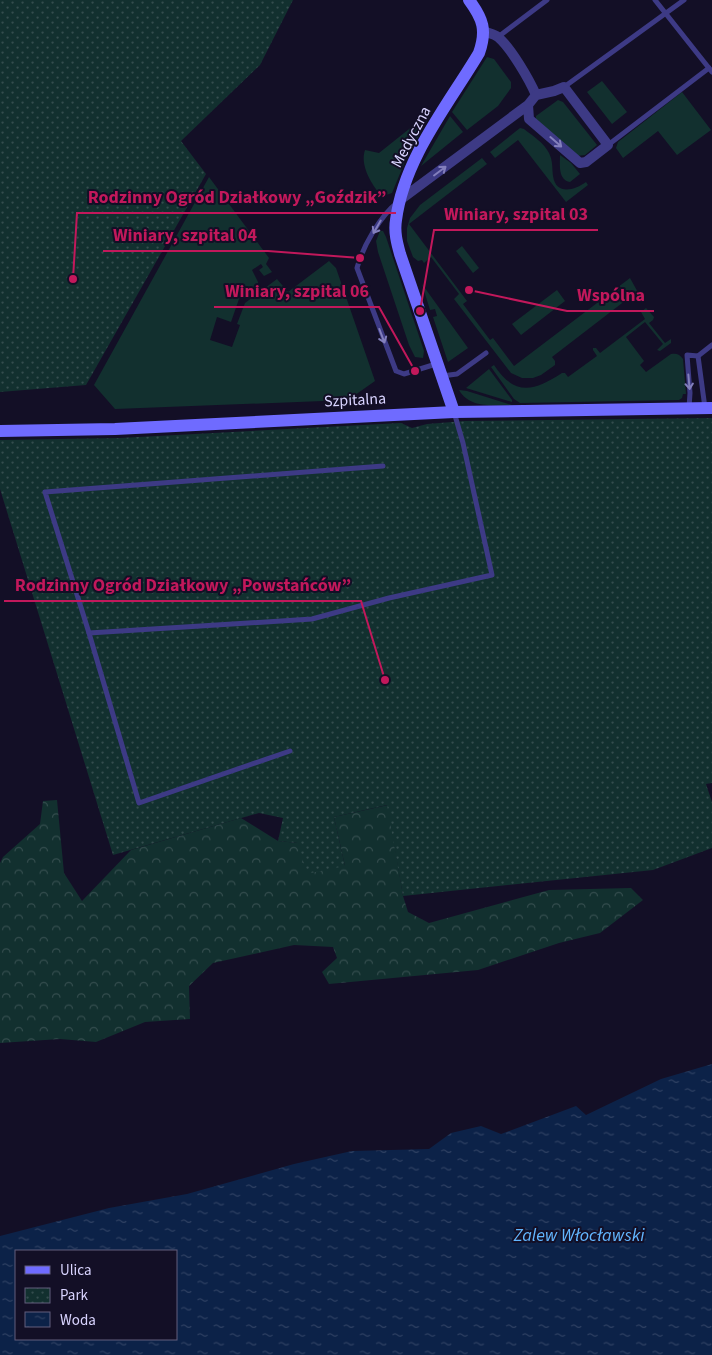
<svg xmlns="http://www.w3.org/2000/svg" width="712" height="1355" font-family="'Source Sans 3',sans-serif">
	<defs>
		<pattern id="forest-crowns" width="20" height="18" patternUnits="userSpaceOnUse" patternTransform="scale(1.25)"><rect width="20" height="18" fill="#12302f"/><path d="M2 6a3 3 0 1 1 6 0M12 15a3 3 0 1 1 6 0" fill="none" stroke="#344d4e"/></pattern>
		<pattern id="park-dots" width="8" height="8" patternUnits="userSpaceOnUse" patternTransform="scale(1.25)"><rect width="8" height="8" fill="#12302f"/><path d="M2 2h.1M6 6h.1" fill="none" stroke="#344d4e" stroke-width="1.8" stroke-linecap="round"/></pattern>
		<pattern id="water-ripples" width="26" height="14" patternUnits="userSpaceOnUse" patternTransform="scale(1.25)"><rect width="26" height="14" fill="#0c2248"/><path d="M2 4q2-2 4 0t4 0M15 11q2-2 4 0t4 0" fill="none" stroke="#2f4163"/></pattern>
	</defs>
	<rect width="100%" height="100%" fill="#130f26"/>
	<g fill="#12302f">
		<path d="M487 57 494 59 511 82V88L498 106 467 130 452 112Z"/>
		<path d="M602 81 627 112 612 124 587 92Z"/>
		<path d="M682 92 711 130 677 155 658 131 623 158 616 148 618 142Z"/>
		<path d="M558 100 563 102 597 145 585 155 577 156 536 119V116Z"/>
		<path d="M433 110 406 159 392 193 386 195 379 193C370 182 360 164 365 150L379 153Z"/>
		<path d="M450 116 463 132 421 166Z"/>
		<path d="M520 128 524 129C533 136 544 143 549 153 553 161 552 168 553 176 556 196 575 190 586 182L588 185 566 202 518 140 495 158 490 152Z"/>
		<path d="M560 155 571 163 580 174 570 182C558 180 560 165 560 155Z"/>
		<path d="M482 158 487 164 409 224 467 301 463 304 490 340 493 338 514 366 630 278 640 296 638 301 636 302 630 297 552 357 555 361V365L541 375 533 378H522L511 373 454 299 459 294 431 257 424 263 422 260 418 261 413 257 407 241V228L410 218 420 205Z"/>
		<path d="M209 177 269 258 266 264 272 272 264 276 259 270 263 267 261 264 252 270 258 282V285L239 299 231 322 217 317 210 340 232 347 240 325 237 324 245 303 277 279 288 292 329 261 336 268 375 381 348 400 115 409 94 385Z"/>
		<path d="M380 231H383L386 237 424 351 423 358 415 357 409 345 378 252 376 241Z"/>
		<path d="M462 246 479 268 473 273 456 251Z"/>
		<path d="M422 284 468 348 448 362 433 317 437 316 435 309 430 310Z"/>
		<path d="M557 290 565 301 521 335 512 324Z"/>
		<path d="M646 308 654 317 653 320 649 323 665 343 671 339V343L660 351 657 350 663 344 645 322 626 337 644 361 640 365 646 372 671 354C676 353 680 354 683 359L686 394H683L682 398 679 400 520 403 514 399 491 367 494 365C515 397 534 391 562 373H565L568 377 597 356 593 350V348H596L600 353 645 319 641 312Z"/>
		<path d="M489 369 512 400V402L466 388Z"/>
		<path d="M459 390 467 391 512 405C494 405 470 409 459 390Z"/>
	</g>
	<path fill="url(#forest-crowns)" d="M57 800 64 873 82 901 131 850 241 818 278 841 298 843 345 866 334 817 388 805 403 896 408 912 429 923 549 890 631 888 643 900 600 933 559 943 478 970 329 984 322 972 337 958 333 947 294 945 213 963 189 986 190 1019 145 1022 96 1042 60 1039 0 1043V863L3 857 40 824 43 801Z"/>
	<g fill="url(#park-dots)">
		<path d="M0 0H293L260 65 181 141 206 174 86 385 0 392Z"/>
		<path d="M712 418V783L706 784 712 802V848L653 870 403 896 387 805 334 817 345 866 306 874 298 843 278 841 283 818 259 813 113 855 0 489V440L120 438 401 423 412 428 427 424 465 421Z"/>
	</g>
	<path fill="url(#water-ripples)" fill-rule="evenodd" d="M712 1064V1355H0V1236L109 1208 187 1194 294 1164 352 1151 429 1149 451 1133 481 1126 501 1134 576 1106 586 1115 661 1079ZM16 1251H176V1339H16Z"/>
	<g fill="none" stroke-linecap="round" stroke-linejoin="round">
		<g stroke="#3d3a85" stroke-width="5">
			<path d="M655 0 712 72"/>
			<path d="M498 37 547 0"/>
			<path d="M564 87 684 0"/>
			<path d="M608 145 709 68"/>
			<path d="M398 202C380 216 363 246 357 268L396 371 404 374 436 364"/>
			<path d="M698 356 705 408"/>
			<path d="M442 376 457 374 486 353"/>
			<path d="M689 408 690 393 687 355 698 356 712 345"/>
			<path d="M89 633 312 619 389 598 492 575 463 443 454 412"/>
			<path d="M290 751 139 803 89 633 45 492 383 466"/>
		</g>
		<g stroke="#3d3a85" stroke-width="10">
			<path d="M483 31C488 33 494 34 498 37 511 48 529 79 536 95"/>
			<path d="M400 200 528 105 536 95 554 91 564 87 608 145 586 162 580 163 529 119 528 105"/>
		</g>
		<g stroke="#6f6bff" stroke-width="12">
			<path d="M454 412 400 254C397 243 394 232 396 220 404 158 448 105 479 53 487 30 483 19 469 0"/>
			<path d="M0 431 115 429 454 412 712 408"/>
		</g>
	</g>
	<defs><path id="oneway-shaft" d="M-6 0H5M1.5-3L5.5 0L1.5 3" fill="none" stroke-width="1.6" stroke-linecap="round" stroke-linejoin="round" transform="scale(1.25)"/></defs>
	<g stroke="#837fbc">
		<use href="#oneway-shaft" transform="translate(556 142) rotate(41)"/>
		<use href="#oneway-shaft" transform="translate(440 171) rotate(-37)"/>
		<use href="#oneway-shaft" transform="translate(377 227) rotate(120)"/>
		<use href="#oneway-shaft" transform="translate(382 336) rotate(69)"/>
		<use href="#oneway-shaft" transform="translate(689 382) rotate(85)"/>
	</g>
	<g text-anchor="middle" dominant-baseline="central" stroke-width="4" stroke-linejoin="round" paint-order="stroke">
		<g font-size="16" fill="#d9d4ff" stroke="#130f26">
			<text transform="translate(411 137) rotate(-62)">Medyczna</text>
			<text transform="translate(355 400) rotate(-3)">Szpitalna</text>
		</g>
		<g font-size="18" font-style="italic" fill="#62b6ff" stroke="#130f26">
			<text x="579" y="1235">Zalew Włocławski</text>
		</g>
	</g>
	<path fill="none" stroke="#c2185b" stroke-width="2" d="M73 279L77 213H396M420 311L434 230H598M360 258L268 251H103M415 371L379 307H214M469 290L567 311H654M385 680L361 601H4"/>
	<g fill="#c2185b" stroke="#130f26" stroke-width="2">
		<circle cx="73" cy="279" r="5"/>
		<circle cx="420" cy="311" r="5"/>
		<circle cx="360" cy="258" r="5"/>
		<circle cx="415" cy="371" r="5"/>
		<circle cx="469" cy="290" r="5"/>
		<circle cx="385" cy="680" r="5"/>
	</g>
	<g font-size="18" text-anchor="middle" font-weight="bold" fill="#c2185b" stroke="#130f26" stroke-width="4" stroke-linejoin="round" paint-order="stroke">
		<text x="237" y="203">Rodzinny Ogród Działkowy „Goździk”</text>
		<text x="516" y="220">Winiary, szpital 03</text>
		<text x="185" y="241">Winiary, szpital 04</text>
		<text x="297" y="297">Winiary, szpital 06</text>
		<text x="611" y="301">Wspólna</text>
		<text x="183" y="591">Rodzinny Ogród Działkowy „Powstańców”</text>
	</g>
	<rect x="15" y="1250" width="162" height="90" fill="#130f26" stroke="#625e7d"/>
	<rect x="25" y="1266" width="25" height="8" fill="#6f6bff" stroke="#625e7d"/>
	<text x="60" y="1275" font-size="15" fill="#d9d4ff">Ulica</text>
	<rect x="25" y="1288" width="25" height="15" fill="url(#park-dots)" stroke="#625e7d"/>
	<text x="60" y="1300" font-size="15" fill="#d9d4ff">Park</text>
	<rect x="25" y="1312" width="25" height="15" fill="url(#water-ripples)" stroke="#625e7d"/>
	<text x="60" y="1325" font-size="15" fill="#d9d4ff">Woda</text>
</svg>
